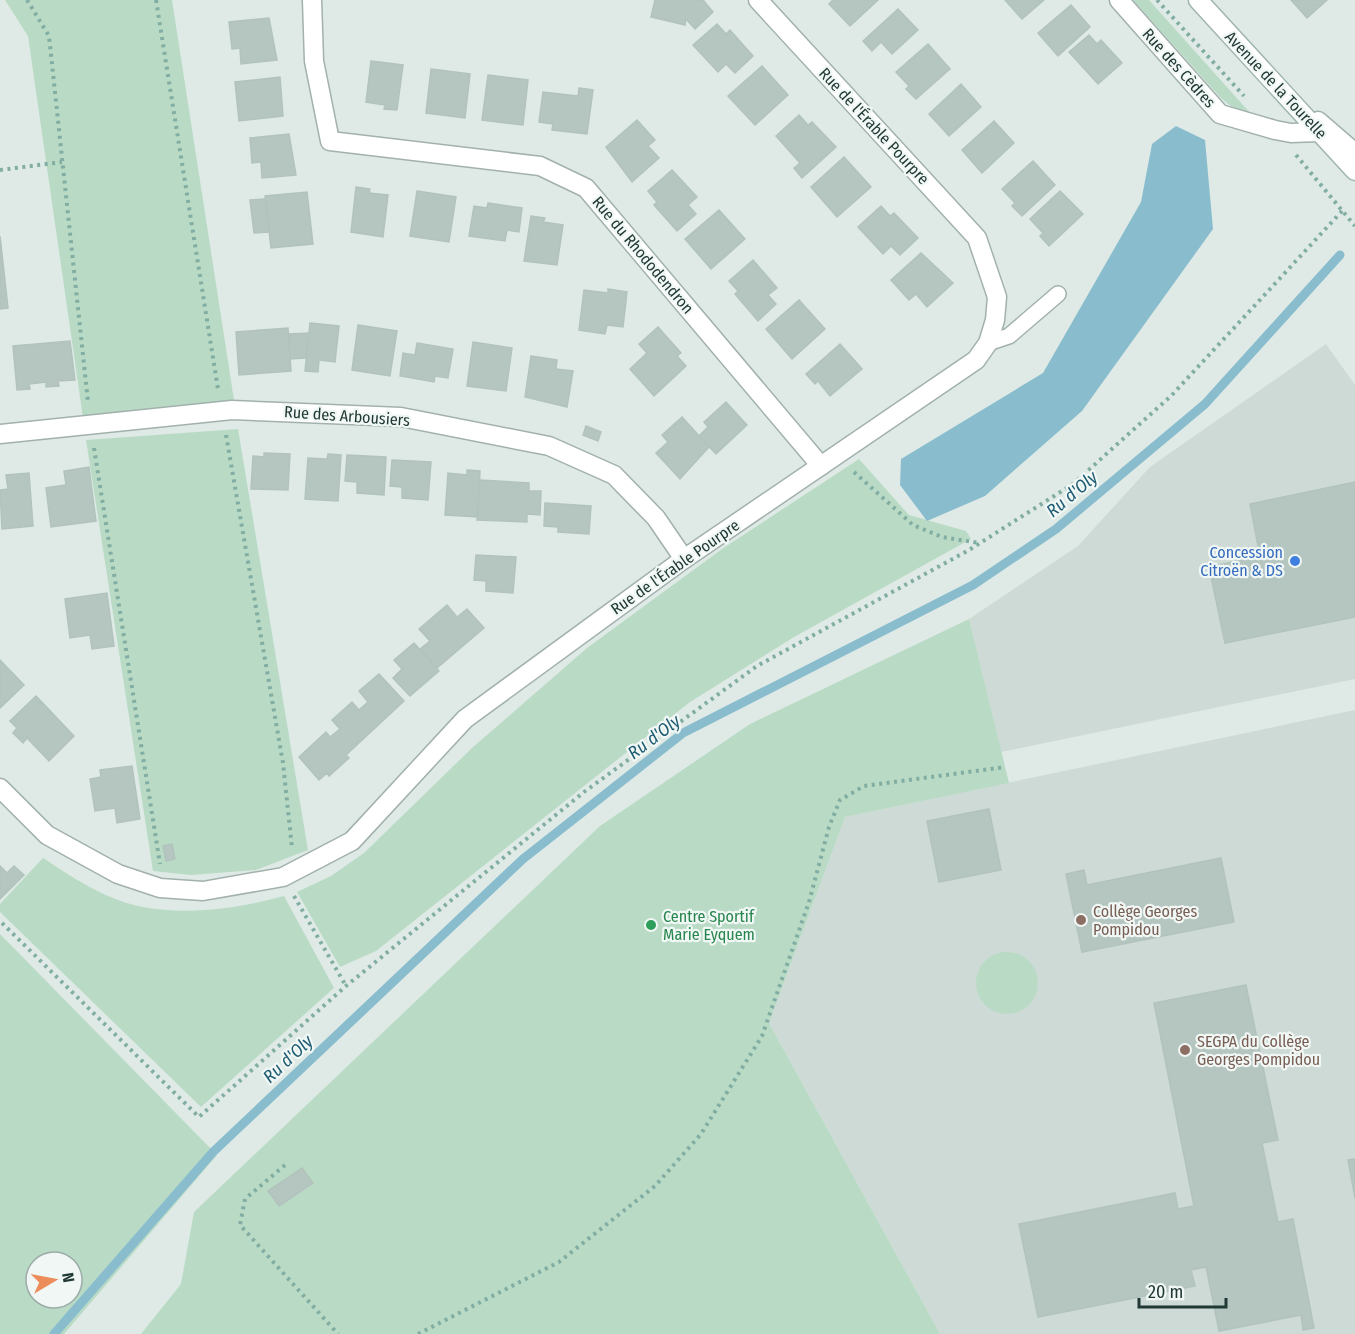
<svg xmlns="http://www.w3.org/2000/svg" width="1355" height="1334" font-family="'Fira Sans Condensed',sans-serif">
	<rect width="100%" height="100%" fill="#dfeae6"/>
	<g fill="#cedad5">
		<path d="M1326 344 1355 385V679L1001 752 969 619 1078 546 1150 467Z"/>
		<path d="M1355 710V1334H940L769 1023 845 817Z"/>
	</g>
	<g fill="#b9dbc5" fill-rule="evenodd">
		<path d="M5 0H172L234 400 83 418 28 36Z"/>
		<path d="M1133 0H1149L1251 114 1232 107 1221 98Z"/>
		<path d="M238 429 308 850 256 870 191 875 153 871 86 440Z"/>
		<path d="M859 459 909 515 966 531 971 539 794 637 690 702 376 951 340 967 297 892 331 876 364 853 472 748 587 648 722 549Z"/>
		<path d="M969 619 1009 783 845 817 769 1023 940 1334H141L181 1284 194 1212 600 826 750 724Z"/>
		<path d="M43 858C72 877 103 898 138 906 186 916 237 909 284 896L334 988 201 1107 0 912V904Z"/>
		<path d="M0 934 217 1155 64 1334H0ZM36 1262H72V1298H36Z"/>
		<circle cx="1007" cy="983" r="31"/>
	</g>
	<path fill="#89bdce" d="M1176 126 1205 140 1213 229 1082 411 985 496 927 521 900 485 901 459 1043 373 1141 202 1152 144Z"/>
	<g fill="none" stroke-linecap="round" stroke-linejoin="round">
		<path stroke="#89bdce" stroke-width="9" d="M54 1334 213 1152 523 859 683 733 973 585 1056 529 1205 404 1340 255"/>
	</g>
	<g fill="#b5c5c0" stroke="#b2c3be" stroke-width="1.5">
		<path d="M655 0H703L713 12 695 29 686 19 685 25 651 17Z"/>
		<path d="M833 0H878L850 26 829 4Z"/>
		<path d="M1005 0H1044L1022 19Z"/>
		<path d="M1291 0H1327L1307 18Z"/>
		<path d="M1071 5 1090 27 1058 56 1038 33Z"/>
		<path d="M898 9 918 30 892 54 881 42 872 51 863 41Z"/>
		<path d="M269 18 277 60 241 64 240 48 232 49 229 22Z"/>
		<path d="M717 24 726 34 730 30 753 56 735 73 726 64 718 72 693 45Z"/>
		<path d="M1089 35 1097 44 1101 40 1122 63 1098 84 1069 52Z"/>
		<path d="M928 44 950 69 916 99 906 89 909 86 896 72Z"/>
		<path d="M371 61 403 65 397 110 384 109 385 105 366 102Z"/>
		<path d="M762 66 788 95 755 125 728 96Z"/>
		<path d="M431 69 470 74 465 118 426 113Z"/>
		<path d="M488 75 528 80 523 125 482 120Z"/>
		<path d="M280 77 283 116 239 121 235 82Z"/>
		<path d="M961 84 981 107 949 136 929 114Z"/>
		<path d="M579 88 593 90 587 134 552 130 553 124 539 122 543 92 578 96Z"/>
		<path d="M799 115 808 125 812 122 836 147 802 178 794 168 800 163 776 136Z"/>
		<path d="M637 120 655 140 648 146 659 158 632 182 606 147Z"/>
		<path d="M994 121 1014 143 982 173 962 150Z"/>
		<path d="M289 134 296 175 262 178 261 162 252 163 250 138Z"/>
		<path d="M844 157 871 187 837 217 811 187Z"/>
		<path d="M1033 161 1055 185 1022 216 1012 206 1015 203 1002 189Z"/>
		<path d="M672 170 697 197 688 205 696 214 677 231 654 205 657 202 648 191Z"/>
		<path d="M356 187 370 189 369 193 388 195 383 237 351 232Z"/>
		<path d="M417 191 456 197 449 242 410 236Z"/>
		<path d="M1060 191 1083 214 1049 246 1040 236 1043 233 1030 219Z"/>
		<path d="M307 192 313 244 271 248 265 196Z"/>
		<path d="M265 199 269 232 254 233 250 200Z"/>
		<path d="M488 203 522 208 519 232 507 230 505 241 469 236 474 206 487 208Z"/>
		<path d="M881 206 890 216 894 213 918 238 900 255 891 246 883 254 858 227Z"/>
		<path d="M719 210 745 239 711 269 685 239Z"/>
		<path d="M531 216 545 218 543 222 563 225 557 265 524 261Z"/>
		<path d="M0 236 8 308 0 309Z"/>
		<path d="M921 253 953 283 927 307 916 294 909 300 891 280Z"/>
		<path d="M753 260 777 288 768 295 776 304 758 321 735 294 738 291 729 281Z"/>
		<path d="M608 289 627 292 623 327 607 325 605 334 579 330 584 290 608 293Z"/>
		<path d="M799 300 825 329 792 359 766 329Z"/>
		<path d="M310 323 339 326 335 362 319 360 318 372 305 371Z"/>
		<path d="M358 325 397 331 390 376 352 370Z"/>
		<path d="M658 327 681 353 677 356 686 366 654 396 630 369 647 353 639 344Z"/>
		<path d="M288 328 291 371 239 375 236 332Z"/>
		<path d="M309 333 306 358 290 359 289 334Z"/>
		<path d="M70 341 75 380 58 381 59 386 46 387V382L29 384 30 389 17 390 13 346Z"/>
		<path d="M473 342 512 348 506 391 467 386Z"/>
		<path d="M417 343 453 349 448 378 435 376 434 382 400 376 403 353 415 355Z"/>
		<path d="M840 344 862 369 830 396 818 381 815 384 806 374Z"/>
		<path d="M531 356 557 360 556 369 573 371 567 407 525 397Z"/>
		<path d="M726 402 747 425 716 454 699 436 708 427 704 422Z"/>
		<path d="M682 417 709 447 680 479 656 453 668 442 662 435Z"/>
		<path d="M586 426 601 432 598 441 583 435Z"/>
		<path d="M264 453 290 454 288 490 251 489 253 456 264 457Z"/>
		<path d="M328 454 341 455 338 501 305 499 308 458 327 459Z"/>
		<path d="M347 455 386 457 384 495 357 493V482L345 481Z"/>
		<path d="M392 460 431 462 428 500 402 498V487L390 486Z"/>
		<path d="M89 467 96 521 51 527 46 488 66 485 64 471Z"/>
		<path d="M467 470 480 471 478 517 445 515 448 473 467 475Z"/>
		<path d="M29 473 33 526 2 529 0 490 8 489 6 475Z"/>
		<path d="M480 480 529 483V491H541L540 515 527 514V522L477 520Z"/>
		<path d="M1355 482V617L1225 643 1209 567 1260 556 1250 504Z"/>
		<path d="M545 503 591 506 589 534 558 532V527L544 526Z"/>
		<path d="M476 555 516 557 513 593 486 591V581L474 580Z"/>
		<path d="M107 593 114 646 92 649 90 635 70 638 65 599Z"/>
		<path d="M447 605 457 617 467 609 484 628 437 668 420 649 430 641 419 629Z"/>
		<path d="M414 643 439 671 410 696 393 678 402 669 394 660Z"/>
		<path d="M0 660 24 685 0 708Z"/>
		<path d="M379 674 404 701 346 755 349 758 329 776 327 773 319 780 299 757 326 732 330 737 340 729 332 720 352 702 359 710 368 702 359 691Z"/>
		<path d="M36 696 74 736 49 761 27 738 23 743 13 733 17 728 10 721Z"/>
		<path d="M132 766 140 819 117 823 115 808 95 811 90 779 101 777 100 770Z"/>
		<path d="M989 809 1001 870 939 882 927 821Z"/>
		<path d="M172 844 175 859 166 861 163 846Z"/>
		<path d="M1221 858 1234 922 1082 952 1066 874 1084 870 1087 885Z"/>
		<path d="M0 866 7 873 14 866 24 875 0 899Z"/>
		<path d="M1246 985 1278 1140 1262 1143 1278 1222 1293 1219 1314 1328 1303 1330 1301 1315 1219 1331 1206 1267 1191 1270 1195 1286 1038 1317 1019 1224 1175 1193 1178 1209 1194 1206 1154 1003Z"/>
		<path d="M1355 1159V1198L1348 1160Z"/>
		<path d="M302 1168 313 1183 279 1206 268 1191Z"/>
	</g>
	<g fill="none" stroke-linecap="round" stroke-linejoin="round">
		<defs>
			<path id="lane" d="M988 343 1009 336 1058 294"/>
			<g id="street">
				<path d="M312 0 314 61 330 141 540 166 586 188 821 466"/>
				<path d="M1119 0 1220 114 1275 130 1291 133 1319 132"/>
				<path d="M1318 121 1355 153"/>
				<path d="M0 434 232 410 401 417 549 446 614 475 656 518 684 559"/>
				<path d="M0 788 47 835 118 874 160 888 203 891 283 877 352 841 465 719 684 559 976 360 988 343 995 320 997 297 977 238 758 0"/>
			</g>
			<path id="secondary" d="M1198 0 1355 171"/>
		</defs>
		<use href="#lane" stroke="#a2b1ad" stroke-width="18"/>
		<use href="#street" stroke="#a2b1ad" stroke-width="21"/>
		<use href="#secondary" stroke="#9fb5af" stroke-width="21"/>
		<g stroke="#81ada3" stroke-width="4" stroke-dasharray="3 4.5" stroke-linecap="butt">
			<path d="M27 0 49 36 88 402"/>
			<path d="M156 0 218 389"/>
			<path d="M1157 0 1244 96"/>
			<path d="M1296 155 1355 226"/>
			<path d="M0 170 62 162"/>
			<path d="M226 435 283 763 292 848"/>
			<path d="M94 448 160 864"/>
			<path d="M854 472 913 525 942 537 979 543"/>
			<path d="M294 896 346 986"/>
			<path d="M2 923 199 1117 346 986 584 792 757 666 969 550 1073 484 1172 395 1343 210"/>
			<path d="M285 1165 245 1199 240 1225 338 1334"/>
			<path d="M418 1334 559 1262 655 1186 701 1134 762 1036 809 902 829 827 840 800 864 786 1005 767"/>
		</g>
		<use href="#lane" stroke="#fff" stroke-width="15"/>
		<use href="#street" stroke="#fff" stroke-width="18"/>
		<use href="#secondary" stroke="#fff" stroke-width="18"/>
	</g>
	<circle fill="#3f7fe0" stroke="#f0f7f4" stroke-width="2" cx="1295" cy="561" r="6"/>
	<g fill="#8d6e63" stroke="#f0f7f4" stroke-width="2">
		<circle cx="1081" cy="920" r="6"/>
		<circle cx="1185" cy="1050" r="6"/>
	</g>
	<circle fill="#2e9e5b" stroke="#f0f7f4" stroke-width="2" cx="651" cy="925" r="6"/>
	<g text-anchor="middle" dominant-baseline="central" stroke-width="4.5" stroke-linejoin="round" paint-order="stroke">
		<g font-size="16" fill="#213935" stroke="#f0f7f4">
			<text transform="translate(1179 68) rotate(48)">Rue des Cèdres</text>
			<text transform="translate(1276 85) rotate(47)">Avenue de la Tourelle</text>
			<text transform="translate(874 126) rotate(47)">Rue de l'Érable Pourpre</text>
			<text transform="translate(643 255) rotate(50)">Rue du Rhododendron</text>
			<text transform="translate(347 416) rotate(4)">Rue des Arbousiers</text>
			<text transform="translate(675 567) rotate(-35)">Rue de l'Érable Pourpre</text>
		</g>
		<g font-size="16" fill="#366cbe" stroke="#f0f7f4" text-anchor="end">
			<text x="1283" y="552">Concession<tspan x="1283" dy="18">Citroën &amp; DS</tspan></text>
		</g>
		<g font-size="16" fill="#785e54" stroke="#f0f7f4" text-anchor="start">
			<text x="1093" y="911">Collège Georges<tspan x="1093" dy="18">Pompidou</tspan></text>
			<text x="1197" y="1041">SEGPA du Collège<tspan x="1197" dy="18">Georges Pompidou</tspan></text>
		</g>
		<g font-size="16" fill="#27864d" stroke="#f0f7f4" text-anchor="start">
			<text x="663" y="916">Centre Sportif<tspan x="663" dy="18">Marie Eyquem</tspan></text>
		</g>
		<g font-size="18" font-style="italic" fill="#1e5c73" stroke="#f0f7f4">
			<text transform="translate(1072 494) rotate(-40)">Ru d'Oly</text>
			<text transform="translate(654 737) rotate(-37)">Ru d'Oly</text>
			<text transform="translate(288 1059) rotate(-43)">Ru d'Oly</text>
		</g>
	</g>
	<g transform="translate(54 1280) rotate(80)"><circle r="28" fill="#f0f7f4" stroke="#9daba8" stroke-width="1.5"/>
	<path d="M0-4.5L10 22L0 15L-10 22Z" fill="#ed8c5b"/>
	<text y="-9" font-size="16" font-weight="bold" text-anchor="middle" fill="#213935">N</text>
	</g>
	<path d="M1139 1298v9h87v-9" fill="none" stroke="#213935" stroke-width="3"/>
	<text x="1148" y="1298" font-size="18" fill="#213935" stroke="#f0f7f4" stroke-width="4.5" paint-order="stroke">20 m</text>
</svg>
